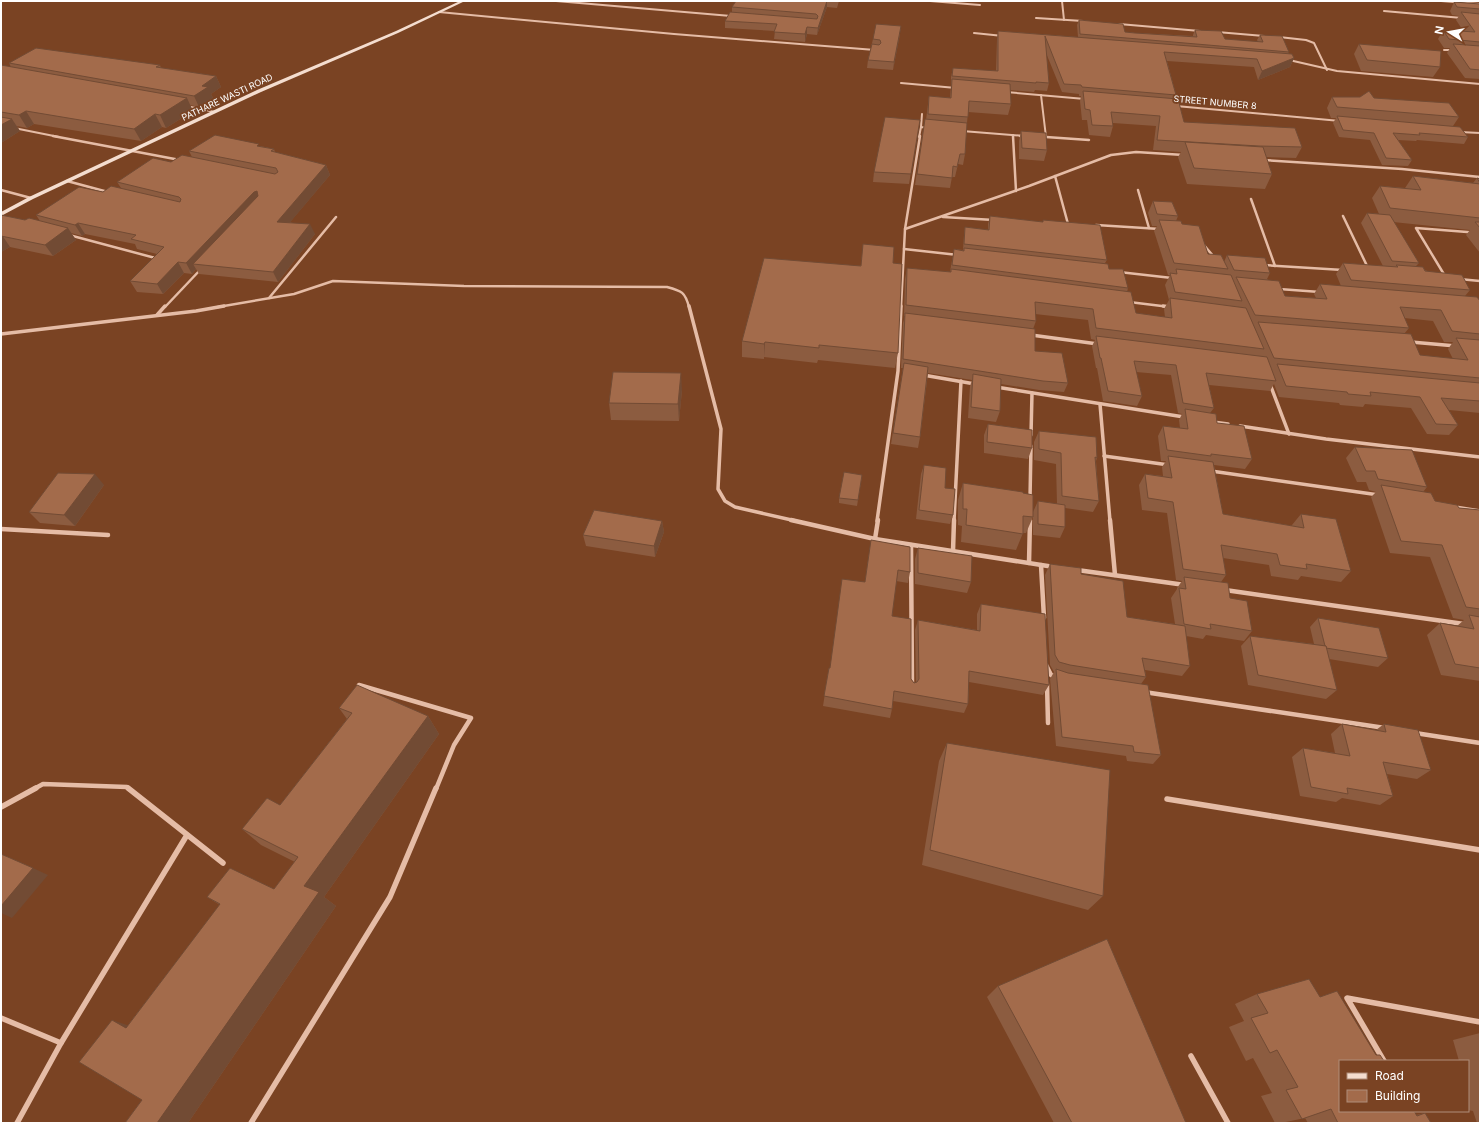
<svg xmlns="http://www.w3.org/2000/svg" width="1481" height="1124" font-family="Inter,sans-serif">
	<rect width="100%" height="100%" fill="#7a4323"/>
	<g fill="none" stroke-linecap="round" stroke-linejoin="round">
		<g stroke="#e5bca6" stroke-width="2">
			<path d="M556 1 731 16"/>
			<path d="M930 1 980 5"/>
			<path d="M1062 1 1064 20"/>
			<path d="M1441 1 1480 4"/>
			<path d="M1384 11 1462 18"/>
			<path d="M439 12 674 34 875 50"/>
			<path d="M1036 18 1083 21"/>
			<path d="M1119 24 1200 31"/>
			<path d="M1217 32 1264 36"/>
			<path d="M974 33 1003 36"/>
			<path d="M1279 37 1306 40 1314 43 1327 70"/>
			<path d="M1444 50H1453"/>
			<path d="M1289 60 1337 71 1480 84"/>
			<path d="M901 83 956 88"/>
			<path d="M1006 92 1085 99"/>
			<path d="M1041 95 1046 137"/>
			<path d="M186 106 215 112"/>
			<path d="M1176 106 1340 121"/>
			<path d="M921 127 922 114"/>
			<path d="M14 128 59 137"/>
			<path d="M962 131 1025 136"/>
			<path d="M1460 132 1480 133"/>
			<path d="M1013 135V137"/>
			<path d="M919 137 921 127 927 128"/>
		</g>
		<g stroke="#e5bca6" stroke-width="2.5">
			<path d="M53 136 180 160"/>
			<path d="M1013 136 1016 191"/>
			<path d="M1020 136H1025"/>
			<path d="M1046 137 1089 140"/>
			<path d="M1263 160 1402 169 1480 177"/>
			<path d="M1055 176 1068 224"/>
			<path d="M67 181 108 192"/>
			<path d="M1 190 31 198"/>
			<path d="M1138 190 1149 228"/>
			<path d="M1251 199 1275 266"/>
			<path d="M1343 216 1369 270"/>
			<path d="M943 217 994 220"/>
			<path d="M1096 225 1160 229"/>
			<path d="M905 229 920 136"/>
			<path d="M69 235 159 259"/>
			<path d="M1203 244 1214 257"/>
			<path d="M904 249 958 255"/>
			<path d="M1264 265 1343 270"/>
			<path d="M1119 272 1172 278"/>
			<path d="M1445 276 1416 228 1480 233"/>
			<path d="M1459 279 1480 281"/>
			<path d="M1279 289 1320 292"/>
			<path d="M269 298 336 217"/>
			<path d="M1129 302 1170 307"/>
			<path d="M165 307 201 269"/>
			<path d="M218 307 294 294 333 281 464 286 667 287C682 291 685 292 689 307"/>
			<path d="M901 307 905 229 1029 186 1111 155 1136 152 1184 155"/>
		</g>
		<g stroke="#e5bca6" stroke-width="3.5">
			<path d="M689 306 721 429 718 489 725 501 735 507 796 521"/>
			<path d="M1163 306 1170 307"/>
			<path d="M157 315 165 306"/>
			<path d="M1 334 196 311 224 306"/>
			<path d="M1031 335 1098 344"/>
			<path d="M1411 342 1456 346"/>
			<path d="M923 375 975 384"/>
			<path d="M1270 384 1289 434"/>
			<path d="M996 387 1184 417"/>
			<path d="M1100 404 1110 521"/>
			<path d="M1213 422 1228 424"/>
			<path d="M1240 426 1326 439 1480 457"/>
			<path d="M1031 435 1032 393"/>
			<path d="M1104 456 1169 465"/>
			<path d="M1211 471 1379 495"/>
			<path d="M1030 499 1031 446"/>
			<path d="M1455 507 1480 511"/>
			<path d="M877 521 898 371 901 306"/>
			<path d="M954 521 961 381"/>
		</g>
		<g stroke="#e5bca6" stroke-width="4.5">
			<path d="M791 520 875 539 1054 567"/>
			<path d="M1110 520 1115 575"/>
			<path d="M1 529 108 535"/>
			<path d="M875 539 878 520"/>
			<path d="M911 545 912 685"/>
			<path d="M953 551 954 520"/>
			<path d="M1029 563 1030 520"/>
			<path d="M1041 565 1044 618"/>
			<path d="M1077 570 1185 585"/>
			<path d="M1225 590 1464 624"/>
			<path d="M1046 665 1051 675 1057 677"/>
			<path d="M1047 684 1048 723"/>
			<path d="M359 685 471 718 454 745 436 789"/>
			<path d="M1144 692 1385 728"/>
			<path d="M1415 733 1480 743"/>
			<path d="M34 789 43 784 127 787 129 789"/>
		</g>
		<g stroke="#e5bca6" stroke-width="5.5">
			<path d="M128 788 223 863"/>
			<path d="M1167 799 1480 850"/>
			<path d="M1 807 36 788"/>
			<path d="M1 1018 61 1043"/>
			<path d="M1191 1056 1228 1123"/>
			<path d="M1384 1061 1347 998 1480 1022"/>
			<path d="M17 1123 61 1043 187 835"/>
			<path d="M251 1123 390 897 436 788"/>
		</g>
		<path fill="#f4ddcf" fill-rule="evenodd" d="M460 1H465L398 33 261 92 33 199 1 216V212L29 197 257 90 396 31Z"/>
	</g>
	<g fill="#8c5c40" fill-rule="evenodd">
		<path d="M736 1H839L837 8 827 7 817 35 807 34 805 42 774 39 775 31 725 28V21L732 12V7Z"/>
		<path d="M1454 2 1480 4V79L1465 78 1447 53 1450 48H1444L1438 39 1443 30 1464 32 1456 20 1459 16 1452 15 1450 11Z"/>
		<path d="M1079 20 1125 32 1135 33 1193 36V35L1195 30 1225 39 1258 42 1257 40 1260 35 1289 52 1288 53 1294 58 1290 67 1258 80 1254 67 1167 61 1176 95 1174 98 1184 122 1302 147 1296 158 1266 157 1272 174 1265 189 1187 184 1178 157 1181 152 1153 150 1156 126 1113 123V126L1110 137 1089 135 1087 120H1082L1080 101 1081 96H1079V94L1062 92 1046 53 1049 83 1047 91 1035 90 1034 92 1010 90 1011 104 1008 115 968 112 967 123 965 154 963 165 958 164 955 177H952L950 188 915 185 923 130 926 120 929 96 950 98 951 85V77L953 68 996 71 997 39 998 31 1078 37 1077 25Z"/>
		<path d="M900 34 893 70 867 68 868 60 873 39Z"/>
		<path d="M1359 44 1440 67 1433 77 1361 71 1354 54Z"/>
		<path d="M9 63 160 65 161 68 216 76 221 87 211 94 213 98 199 107 190 105 193 111 166 128 162 127 141 141 34 124 27 128 17 126 20 131 1 143V65L11 67Z"/>
		<path d="M1332 97 1374 98 1459 117 1453 126 1468 137 1464 144 1417 140 1416 141 1398 140 1412 160 1408 166 1382 165 1370 140 1339 137 1333 123 1336 118H1331L1327 108Z"/>
		<path d="M920 120 909 184 873 182 874 172Z"/>
		<path d="M1021 131 1047 150 1044 161 1019 159V141Z"/>
		<path d="M260 146 274 149 275 152 326 165 330 175 290 222 315 234 278 282 199 274 196 269 192 274 184 273 163 294 137 292 130 281 157 254 137 249 135 244 85 234 82 236 71 233 76 240 53 256 10 247 1 252V215L25 220 40 221 36 215 121 188 117 182 171 162 192 157 189 151Z"/>
		<path d="M1413 176 1473 183 1477 178 1480 179V253L1466 235 1470 230 1393 222 1419 263 1416 266 1470 290 1465 296 1479 299 1480 297V413L1449 410 1458 425 1449 435 1427 434 1411 408 1365 404 1363 407 1340 405 1339 403 1279 397 1274 384 1270 391 1209 385 1214 408 1210 413 1217 423 1252 459 1245 469 1214 465 1223 514 1292 526V525L1301 514 1351 571 1341 582 1301 576 1298 580 1271 576 1269 565 1223 558 1226 575 1221 582 1230 598 1252 631 1244 641 1206 635 1203 639 1186 636 1190 666 1182 676 1145 670 1146 677 1141 684 1161 755 1153 764 1127 761 1126 756 1056 746 1050 679 1054 672 1050 665 1045 575 1050 564 1081 574 1127 617 1175 624 1171 598 1177 589V588L1182 581 1176 580 1167 513 1142 510 1139 485 1145 474 1163 476 1162 467 1166 461H1161L1158 436 1163 426 1180 428 1179 420 1182 414 1178 413 1171 375 1136 372 1142 396 1137 406 1103 401 1097 368H1096L1092 346 1095 340 1091 339 1088 320 1035 314 1036 321 1033 329 1035 351 1068 383 1064 392 1039 390 1001 384 1000 411 996 422 968 418 970 386 972 380 928 373 920 437 918 448 891 444 903 368H901L903 323 905 316H904L905 279 907 268 950 272 954 249 963 250 964 235 965 227 988 230V224L990 216 1043 222V220L1107 260 1105 263 1109 269 1128 288 1127 292 1136 313 1165 317 1164 309 1169 300 1165 285 1170 275H1168L1154 231 1157 226H1152L1148 213 1153 201 1178 216 1176 221 1182 224 1208 254 1224 262 1227 255 1270 273 1267 279 1285 296 1316 298 1314 294 1320 284 1341 286 1336 274 1343 263 1383 266 1361 223 1367 213 1379 214 1372 198 1380 186 1405 188ZM1404 318 1433 321 1444 342H1453L1448 349 1453 359 1420 355 1404 334 1409 328Z"/>
		<path d="M893 263 898 353 895 368 818 360 817 363 764 357V359L742 357V341L861 265Z"/>
		<path d="M682 390 679 421 611 420 609 403Z"/>
		<path d="M988 424 1032 448 1028 459 984 453V435Z"/>
		<path d="M1039 431 1097 458 1096 461 1099 501 1093 512 1065 508V527L1060 538 1033 535V512L1038 501 1057 504 1056 464 1034 460V442Z"/>
		<path d="M1355 447 1427 487 1423 492 1435 501 1459 508 1480 510V681L1441 675 1427 635 1440 623 1457 626 1464 620 1453 618 1430 557 1390 553 1371 497 1376 492 1369 490 1366 482H1357L1346 458Z"/>
		<path d="M924 465 945 488 953 515 950 524 916 519 921 474Z"/>
		<path d="M862 475 857 506 839 503V498Z"/>
		<path d="M963 483 1023 493 1033 517 1026 533H1023L1016 550 961 542 962 526 958 525V500Z"/>
		<path d="M104 485 75 526 40 523 29 512Z"/>
		<path d="M662 521 664 532 655 557 586 546 583 535Z"/>
		<path d="M871 540 910 572 908 583 896 581 892 616 911 679 914 683 916 682 915 630 918 620 977 630V614L981 604 1049 685 1043 695 969 682 968 704 964 713 893 701 892 709 890 718 823 706 829 668H830L865 582Z"/>
		<path d="M918 548 971 582 967 593 915 584V559Z"/>
		<path d="M1318 618 1388 658 1378 667 1329 659 1337 690 1326 699 1248 685 1241 646 1250 636 1314 644 1310 627Z"/>
		<path d="M339 708 428 716 439 734 324 897 336 906 188 1123H125L142 1100 128 1025 220 905 207 897 274 889 295 862 261 845 242 829 280 805 347 719Z"/>
		<path d="M1342 724 1376 730 1384 724 1431 770 1417 779 1387 774 1393 796 1380 805 1342 798 1336 802 1300 796 1292 757 1303 748 1335 753 1331 734Z"/>
		<path d="M947 743 1103 896 1088 910 922 865 939 761Z"/>
		<path d="M998 986 1186 1123H1054L987 997Z"/>
		<path d="M1257 994 1320 997 1376 1055 1416 1115 1425 1113 1431 1123H1308L1305 1118 1281 1123H1275L1261 1096 1272 1093 1253 1058 1246 1061 1229 1027 1244 1021 1235 1004Z"/>
		<path d="M1480 1033V1123H1477L1473 1111 1468 1110V1061H1459L1453 1040Z"/>
	</g>
	<g fill="#724b34">
		<path d="M827 1V7L817 35 818 28Z"/>
		<path d="M901 26 900 34 893 70 894 62Z"/>
		<path d="M807 27V34L805 42V34Z"/>
		<path d="M1294 58 1290 67 1258 80 1262 71Z"/>
		<path d="M216 76 221 87 211 94 213 98 199 107 194 96 202 86Z"/>
		<path d="M187 98 193 111 166 128 160 115Z"/>
		<path d="M26 111 34 124 27 128 19 115Z"/>
		<path d="M155 114 162 127 141 141 134 129Z"/>
		<path d="M12 119 20 131 1 143V125Z"/>
		<path d="M326 165 330 175 282 232 277 222Z"/>
		<path d="M257 191 262 201 193 264 196 269 192 274 186 263 254 192Z"/>
		<path d="M78 223 85 234 82 236 75 225Z"/>
		<path d="M310 224 315 234 278 282 273 272Z"/>
		<path d="M68 228 76 240 53 256 45 245Z"/>
		<path d="M2 235 10 247 1 252V236Z"/>
		<path d="M178 262 184 273 163 294 157 284Z"/>
		<path d="M765 342 764 357V359V344Z"/>
		<path d="M681 373 682 390 679 421 678 404Z"/>
		<path d="M95 474 104 485 75 526 64 515Z"/>
		<path d="M662 521 664 532 655 557 654 546Z"/>
		<path d="M428 716 439 734 324 897 336 906 188 1123H157L304 886Z"/>
		<path d="M33 868 48 875 12 918 1 913V906Z"/>
		<path d="M112 1020 139 1029 126 1028Z"/>
	</g>
	<g fill="#a36b4b" stroke="#724b34">
		<path d="M736 1H827L818 28 807 27 805 34 774 32 777 24 725 21 730 12 817 19 818 16 816 14 732 7Z"/>
		<path d="M1454 2 1480 4V9L1457 7Z"/>
		<path d="M1461 12 1480 14V42L1449 39 1443 30 1475 32Z"/>
		<path d="M1079 20 1123 24 1125 32 1135 33 1197 37 1195 30 1221 31 1225 39 1263 42 1260 35 1282 36 1289 52 1080 34Z"/>
		<path d="M876 24 901 26 894 62 868 60 872 44 879 45 881 43 880 40 873 39Z"/>
		<path d="M998 31 1292 54 1294 58 1262 71 1257 59 1164 52 1176 95 1082 87 1081 85 1064 84 1045 36 1049 83 1036 82V83L952 76 953 68 998 71Z"/>
		<path d="M1359 44 1441 51 1440 67 1367 60Z"/>
		<path d="M1453 44 1480 46V70L1470 69Z"/>
		<path d="M36 48 160 65 156 67 216 76 202 86 208 87 194 96 9 63Z"/>
		<path d="M1 65 187 98 160 115 155 114 134 129 26 111 19 115 1 112Z"/>
		<path d="M952 79 1010 84 1011 104 969 101 968 117 928 114 929 96 951 98Z"/>
		<path d="M1083 91 1178 99 1184 122 1295 128 1302 147 1259 146 1157 140 1160 116 1111 112 1113 126 1092 125 1090 110 1085 109Z"/>
		<path d="M1369 91 1374 98 1449 103 1459 117 1337 107 1332 97H1360Z"/>
		<path d="M1337 116 1460 127 1468 137 1419 133 1420 135 1393 133 1412 160 1386 158 1374 133 1343 130Z"/>
		<path d="M1 117 12 119 1 125Z"/>
		<path d="M885 117 920 120 911 174 874 172Z"/>
		<path d="M925 119 967 123 965 154H960L957 167 953 166 952 178 917 174Z"/>
		<path d="M1021 131 1046 133 1047 150 1022 148Z"/>
		<path d="M215 135 259 144 257 146 274 149 271 151 326 165 277 222 310 224 273 272 193 264 258 196 257 191 254 192 186 263 178 262 157 284 130 281 164 247 131 239 136 235 78 223 75 225 36 215 79 187 103 192 111 186 180 202 181 199 179 197 117 182 153 158 171 162 182 155 275 174 278 172 276 168 189 151Z"/>
		<path d="M1185 142 1263 147 1272 174 1194 168Z"/>
		<path d="M1413 176 1480 184V218L1390 208 1380 186 1421 190Z"/>
		<path d="M1477 178 1480 179V183Z"/>
		<path d="M1153 201 1172 202 1178 216 1157 214Z"/>
		<path d="M1367 213 1390 215 1419 263 1392 261Z"/>
		<path d="M1 215 25 220 29 218 68 228 45 245 1 236Z"/>
		<path d="M990 216 1043 222V220L1100 225 1107 260 964 244 965 227 989 230Z"/>
		<path d="M1159 220 1181 221 1182 224 1199 226 1208 254 1221 255 1228 269 1174 263Z"/>
		<path d="M1475 222H1480V228Z"/>
		<path d="M863 244 894 247 893 263 902 264 898 353 819 345V348L765 342 764 344 742 341 764 258 861 266Z"/>
		<path d="M964 248 1108 264 1109 269H1123L1128 288 952 265 954 249 964 251Z"/>
		<path d="M1227 255 1265 258 1270 273 1234 270Z"/>
		<path d="M1343 263 1398 267 1396 265 1423 267 1425 271 1462 275 1470 290 1351 280Z"/>
		<path d="M907 268 951 272V269L1131 292 1136 313 1172 318 1170 298 1246 308 1264 349 1096 328 1093 309 1035 302 1036 321 906 305Z"/>
		<path d="M1176 269 1231 275 1242 301 1175 292 1170 273 1177 274Z"/>
		<path d="M1236 277 1279 281 1285 296 1327 299 1320 284 1477 297 1480 301V334L1452 331 1441 310 1400 307 1409 328 1255 315Z"/>
		<path d="M905 313 1035 329V351L1062 353 1068 383 1043 381 903 359Z"/>
		<path d="M1258 322 1411 334 1420 355 1468 360 1456 338 1480 340V378L1274 358Z"/>
		<path d="M1096 336 1267 357 1276 381 1206 373 1214 408 1183 403 1176 365 1134 361 1142 396 1108 391 1101 358H1100Z"/>
		<path d="M904 363 928 367 920 437 893 433Z"/>
		<path d="M1277 364 1480 383V401L1441 398 1458 425 1436 424 1420 397 1370 392 1371 396 1348 394 1347 392 1286 386Z"/>
		<path d="M613 372 681 373 678 404 609 403Z"/>
		<path d="M973 374 1001 379 1000 411 971 407Z"/>
		<path d="M1185 409 1216 414 1217 423 1244 426 1252 459 1211 454V456L1167 450 1163 426 1188 429Z"/>
		<path d="M988 424 1032 430V448L987 442Z"/>
		<path d="M1039 431 1096 437 1097 458 1095 457 1099 501 1062 496 1061 453 1039 449Z"/>
		<path d="M1355 447 1412 450 1427 487 1378 479 1375 471H1366Z"/>
		<path d="M1168 456 1213 462 1223 514 1304 528 1301 514 1336 519 1351 571 1306 564 1307 569 1280 565 1277 554 1221 545 1226 575 1183 569 1173 502 1148 498 1145 474 1172 478Z"/>
		<path d="M924 465 946 468 945 488 955 489 953 515 919 510Z"/>
		<path d="M844 472 862 475 858 500 839 498Z"/>
		<path d="M58 473 95 474 64 515 29 512Z"/>
		<path d="M963 483 1023 492V493L1033 495V517L1023 516V534L966 525 967 509H963Z"/>
		<path d="M1381 485 1431 493 1435 501 1457 505 1459 508 1480 510V609L1466 607 1442 545 1401 541Z"/>
		<path d="M1038 501 1065 505V527L1038 524Z"/>
		<path d="M594 510 662 521 654 546 583 535Z"/>
		<path d="M871 540 910 547V572L898 570 892 616 911 619V679L914 683 917 682 919 679 918 620 980 631 981 604 1045 614 1049 685 969 671 968 704 894 691 892 709 824 696 829 668H830L842 579 865 582Z"/>
		<path d="M918 548 972 556 971 582 918 573Z"/>
		<path d="M1050 564 1081 568V574L1123 581 1127 617 1185 626 1190 666 1142 658 1146 677 1070 665 1059 662 1055 655Z"/>
		<path d="M1184 577 1228 583 1230 598 1247 601 1252 631 1210 624 1211 629 1184 624 1179 588 1186 589Z"/>
		<path d="M1469 615 1480 617V668L1455 664 1440 623 1474 629Z"/>
		<path d="M1318 618 1379 628 1388 658 1326 648V646H1325Z"/>
		<path d="M1250 636 1326 646 1337 690 1258 675Z"/>
		<path d="M1056 669 1068 673 1148 685 1161 755 1134 752 1133 746 1062 737Z"/>
		<path d="M357 685 428 716 304 886 319 892 157 1123H125L142 1100 79 1062 112 1020 126 1028 220 904 207 897 230 868 274 889 298 857 242 829 267 798 280 805 352 713 339 708Z"/>
		<path d="M1342 724 1386 732 1384 724 1418 730 1431 770 1383 762 1393 796 1347 788 1348 794 1311 787 1303 748 1350 756Z"/>
		<path d="M947 743 1110 770 1103 896 930 850Z"/>
		<path d="M1 854 33 868 1 906Z"/>
		<path d="M1107 939 1186 1123H1072L998 986Z"/>
		<path d="M1309 979 1320 997 1337 991 1376 1055H1380L1384 1061H1340V1111H1414L1417 1116 1425 1113 1431 1123H1338L1331 1109 1302 1119 1286 1090 1298 1087 1277 1050 1270 1053 1251 1018 1268 1013 1257 994Z"/>
	</g>
	<g text-anchor="middle" dominant-baseline="central" stroke-width="3.5" stroke-linejoin="round" paint-order="stroke">
		<g font-size="9" fill="#fff" stroke="#7a4323">
			<text transform="translate(227 97) rotate(-25)">PATHARE WASTI ROAD</text>
			<text transform="translate(1215 102) rotate(5)">STREET NUMBER 8</text>
		</g>
	</g>
	<rect width="1481" height="1124" fill="none" stroke="#ffffff" stroke-width="4"/>
	<rect x="1339" y="1060" width="130" height="52" fill="#7a4323" stroke="#af8e7b"/>
	<rect x="1347" y="1073" width="20" height="6" fill="#f4ddcf" stroke="#af8e7b"/>
	<text x="1375" y="1080" font-size="12" fill="#ffffff">Road</text>
	<rect x="1347" y="1090" width="20" height="12" fill="#a36b4b" stroke="#af8e7b"/>
	<text x="1375" y="1100" font-size="12" fill="#ffffff">Building</text>
	<g transform="translate(1449 32) rotate(281)" stroke="#7a4323" stroke-width="3" paint-order="stroke">
	<path d="M0-3L7 15L0 10L-7 15Z" fill="#ffffff"/>
	<text y="-6" font-size="11" font-weight="bold" text-anchor="middle" fill="#ffffff">N</text>
	</g>
</svg>
